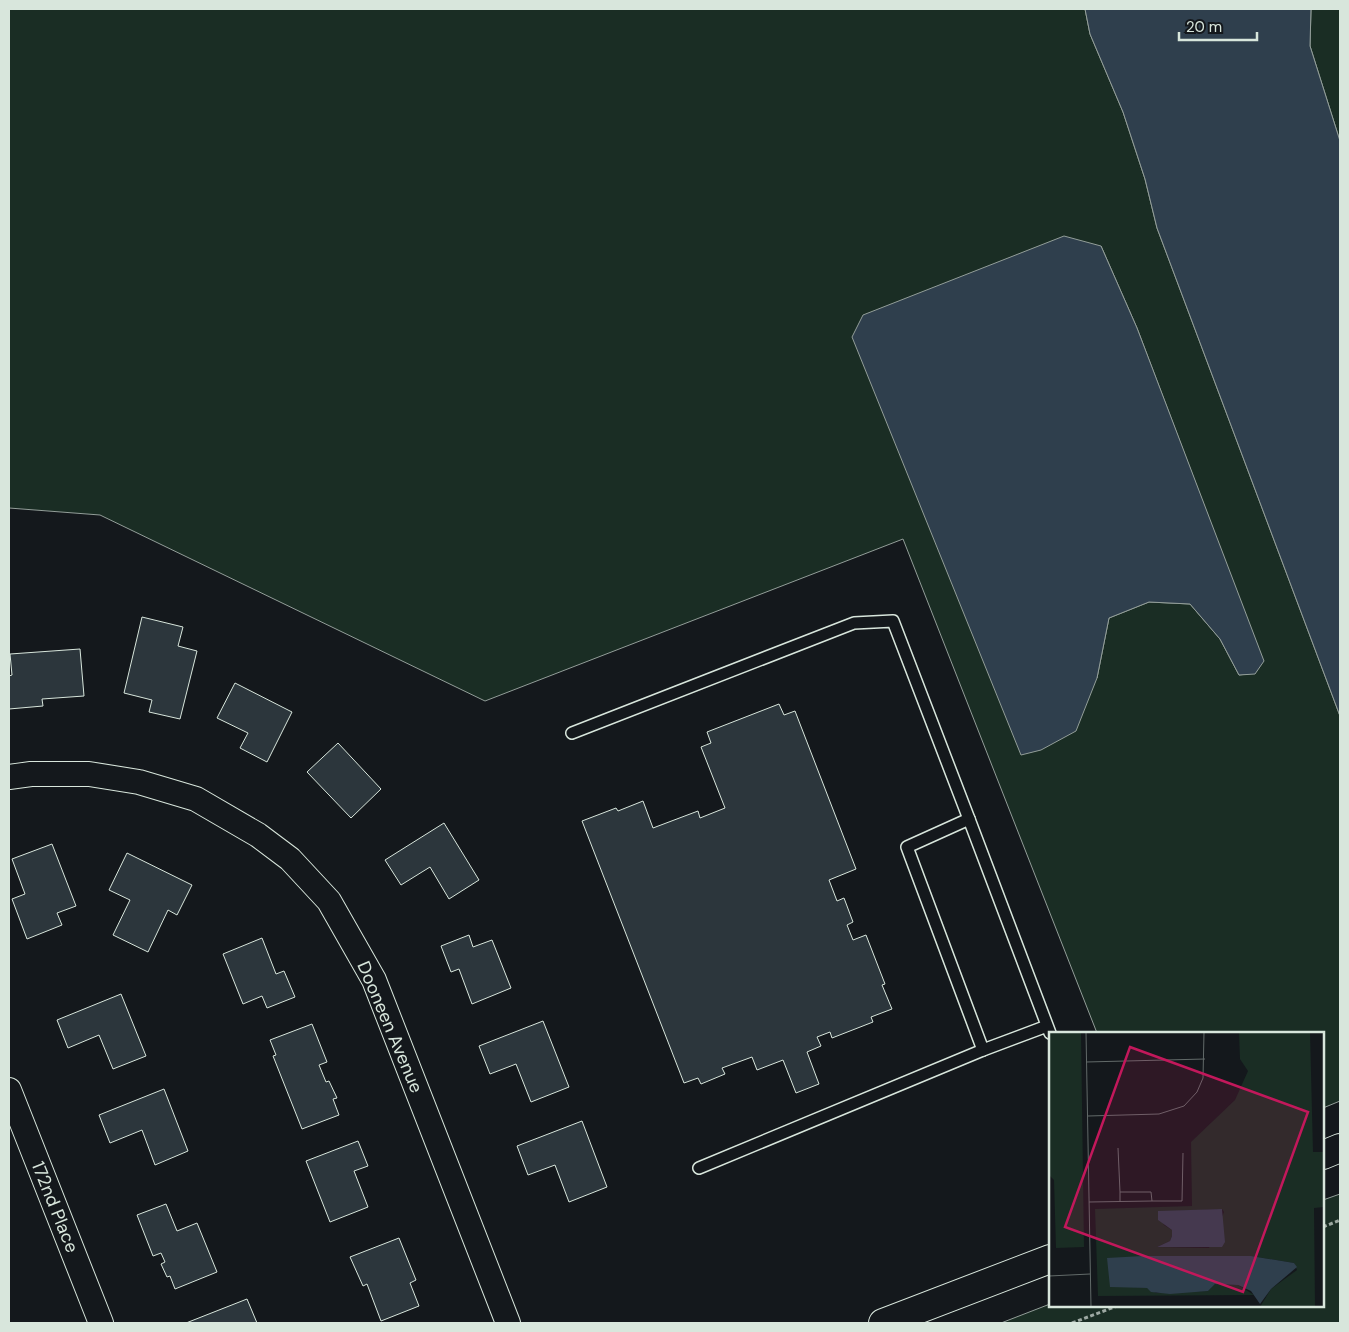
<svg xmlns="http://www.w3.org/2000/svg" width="1349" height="1332" font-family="'DM Sans',sans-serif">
	<rect width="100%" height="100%" fill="#14181c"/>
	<g fill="#1a2d24" stroke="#939e99" fill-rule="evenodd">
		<path d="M9 9H1085L1090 34 1123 112 1145 179 1157 228 1340 716V1101L1323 1108V1033H1097L903 539 485 701 100 515 9 508ZM1101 246 1137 328 1263 661 1255 673 1239 675 1220 639 1190 604 1149 602 1109 618 1097 678Z"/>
		<path d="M1311 9H1340V141L1310 46Z"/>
		<path d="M1340 1194V1323H1001L1050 1304V1306H1323V1200Z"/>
	</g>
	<g fill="#2f3f4d" stroke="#939e99">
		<path d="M1085 9H1311L1310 46 1340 141V716L1157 228 1145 179 1123 112 1090 34Z"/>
		<path d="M1064 236 1101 246 1137 328 1264 661 1255 674 1239 675 1220 639 1190 604 1149 602 1109 618 1097 678 1076 731 1041 750 1021 755 852 337 863 315Z"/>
	</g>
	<g fill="#2c363c" stroke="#d8e6dc">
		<path d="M142 617 183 627 178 646 197 651 180 719 149 712 152 700 124 693Z"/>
		<path d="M80 649 84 696 42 699 43 706 9 709V676L12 675 10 654Z"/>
		<path d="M235 683 292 712 267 762 240 748 248 733 217 718Z"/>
		<path d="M779 704 784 715 795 711 856 869 829 880 837 901 844 898 853 922 847 925 853 940 866 935 885 984 882 985 892 1009 871 1017 873 1022 832 1038 830 1032 817 1037 821 1046 807 1052 819 1084 796 1093 783 1060 757 1070 752 1057 722 1068 725 1074 701 1084 698 1078 684 1083 582 821 616 808 618 811 643 801 653 828 698 811 700 818 725 808 701 747 711 743 707 732Z"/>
		<path d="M338 743 381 789 351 818 307 772Z"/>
		<path d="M444 823 479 880 449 899 430 867 401 885 385 860Z"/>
		<path d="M52 844 76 906 57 913 62 925 27 939 12 899 25 894 12 859Z"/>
		<path d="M127 853 192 885 177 915 168 910 148 952 113 935 130 900 109 890Z"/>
		<path d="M469 935 473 947 492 940 511 988 472 1004 459 969 451 972 441 946Z"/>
		<path d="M262 938 276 974 284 971 295 997 267 1008 262 996 243 1004 223 954Z"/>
		<path d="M121 994 146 1056 113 1069 99 1035 68 1048 57 1020Z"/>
		<path d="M543 1021 569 1087 531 1102 516 1064 490 1074 479 1046Z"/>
		<path d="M312 1024 327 1062 319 1065 326 1082 329 1081 337 1098 333 1099 339 1115 302 1129 273 1056 276 1055 270 1040Z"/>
		<path d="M164 1089 188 1151 155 1165 142 1130 110 1143 99 1115Z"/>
		<path d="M582 1121 607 1187 569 1202 555 1165 528 1175 517 1146Z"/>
		<path d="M358 1141 368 1166 354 1171 368 1207 330 1222 306 1161Z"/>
		<path d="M166 1204 177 1231 197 1223 217 1272 175 1289 170 1276 167 1277 161 1264 165 1262 161 1253 153 1256 137 1215Z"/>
		<path d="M399 1238 416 1280 410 1283 419 1306 381 1321 367 1284 363 1286 350 1257Z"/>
		<path d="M247 1299 257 1323H186Z"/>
	</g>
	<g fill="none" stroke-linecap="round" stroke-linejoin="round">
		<defs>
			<g id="service">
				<path d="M572 733 854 623 893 621 969 819"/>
				<path d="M1047 1026 983 1050 907 847 969 819 1050 1033"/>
				<path d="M699 1168 983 1050"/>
			</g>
			<g id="minor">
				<path d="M9 777 31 774H89L139 782 196 799 258 835 290 859 329 901 374 980 508 1323"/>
				<path d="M9 1090 101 1323"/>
			</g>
			<g id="tertiary">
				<path d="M1323 1155 1340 1148"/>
				<path d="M883 1323 1050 1259"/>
			</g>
		</defs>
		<use href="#service" stroke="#d8e6dc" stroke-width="14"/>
		<use href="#minor" stroke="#d8e6dc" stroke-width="26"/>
		<use href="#tertiary" stroke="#d8e6dc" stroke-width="30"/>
		<g stroke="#9da8a2" stroke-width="3" stroke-dasharray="4 2.5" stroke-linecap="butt">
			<path d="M1323 1227 1340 1220"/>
			<path d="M1072 1323 1117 1306"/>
		</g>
		<use href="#service" stroke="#14181c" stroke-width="11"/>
		<use href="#minor" stroke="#14181c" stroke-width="24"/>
		<use href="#tertiary" stroke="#14181c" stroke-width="28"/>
	</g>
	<g text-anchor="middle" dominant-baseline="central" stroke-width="4" stroke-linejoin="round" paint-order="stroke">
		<g font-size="18" fill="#d8e6dc" stroke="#14181c">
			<text transform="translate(390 1027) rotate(67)">Dooneen Avenue</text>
			<text transform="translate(55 1207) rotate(68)">172nd Place</text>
		</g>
	</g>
	<g transform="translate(1049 1032)">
		<rect width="275" height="275" fill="#14181c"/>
		<path d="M0 0H32L35 215 7 216 5 148 0 143ZM190 0H261L264 120H275V175L265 176 266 275H211L222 257 248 238 245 231 202 224 58 227 85 255 98 256 107 261 159 259 166 252H175L189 253 205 263 49 264 46 177 143 174 142 110 186 68 199 39 191 27ZM173 177 175 180 160 216 108 215 121 209 123 204V198L115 193 109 180Z" fill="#1a2d24" fill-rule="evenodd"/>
		<path d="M173 177 176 210 173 215H108L121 209 123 204V198L109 188V179ZM94 224H202L245 231 248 235 222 257 211 272 202 259 189 253 166 252 159 259 121 262 102 260 98 256 61 255 58 226Z" fill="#2f3f4d"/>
		<path fill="none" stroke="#626a69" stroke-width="1" d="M37 0 42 275M37 30 156 27M39 84 110 82 135 74 148 60 154 46 155 0M69 116 71 160M103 169H133L134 121M40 170 103 169 102 160H71V170M0 244 41 242"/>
		<path fill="#c2185b" fill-opacity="0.15" stroke="#c2185b" stroke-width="2.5" d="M81 15 259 80 194 260 16 195Z"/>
		<rect width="275" height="275" fill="none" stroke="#d8e6dc" stroke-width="2.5"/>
	</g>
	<rect width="1349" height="1332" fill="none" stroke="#d8e6dc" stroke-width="20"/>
	<path d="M1179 32v8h78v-8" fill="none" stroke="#d8e6dc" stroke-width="2.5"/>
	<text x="1186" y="32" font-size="15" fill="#d8e6dc" stroke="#14181c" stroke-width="4" paint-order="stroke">20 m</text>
</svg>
